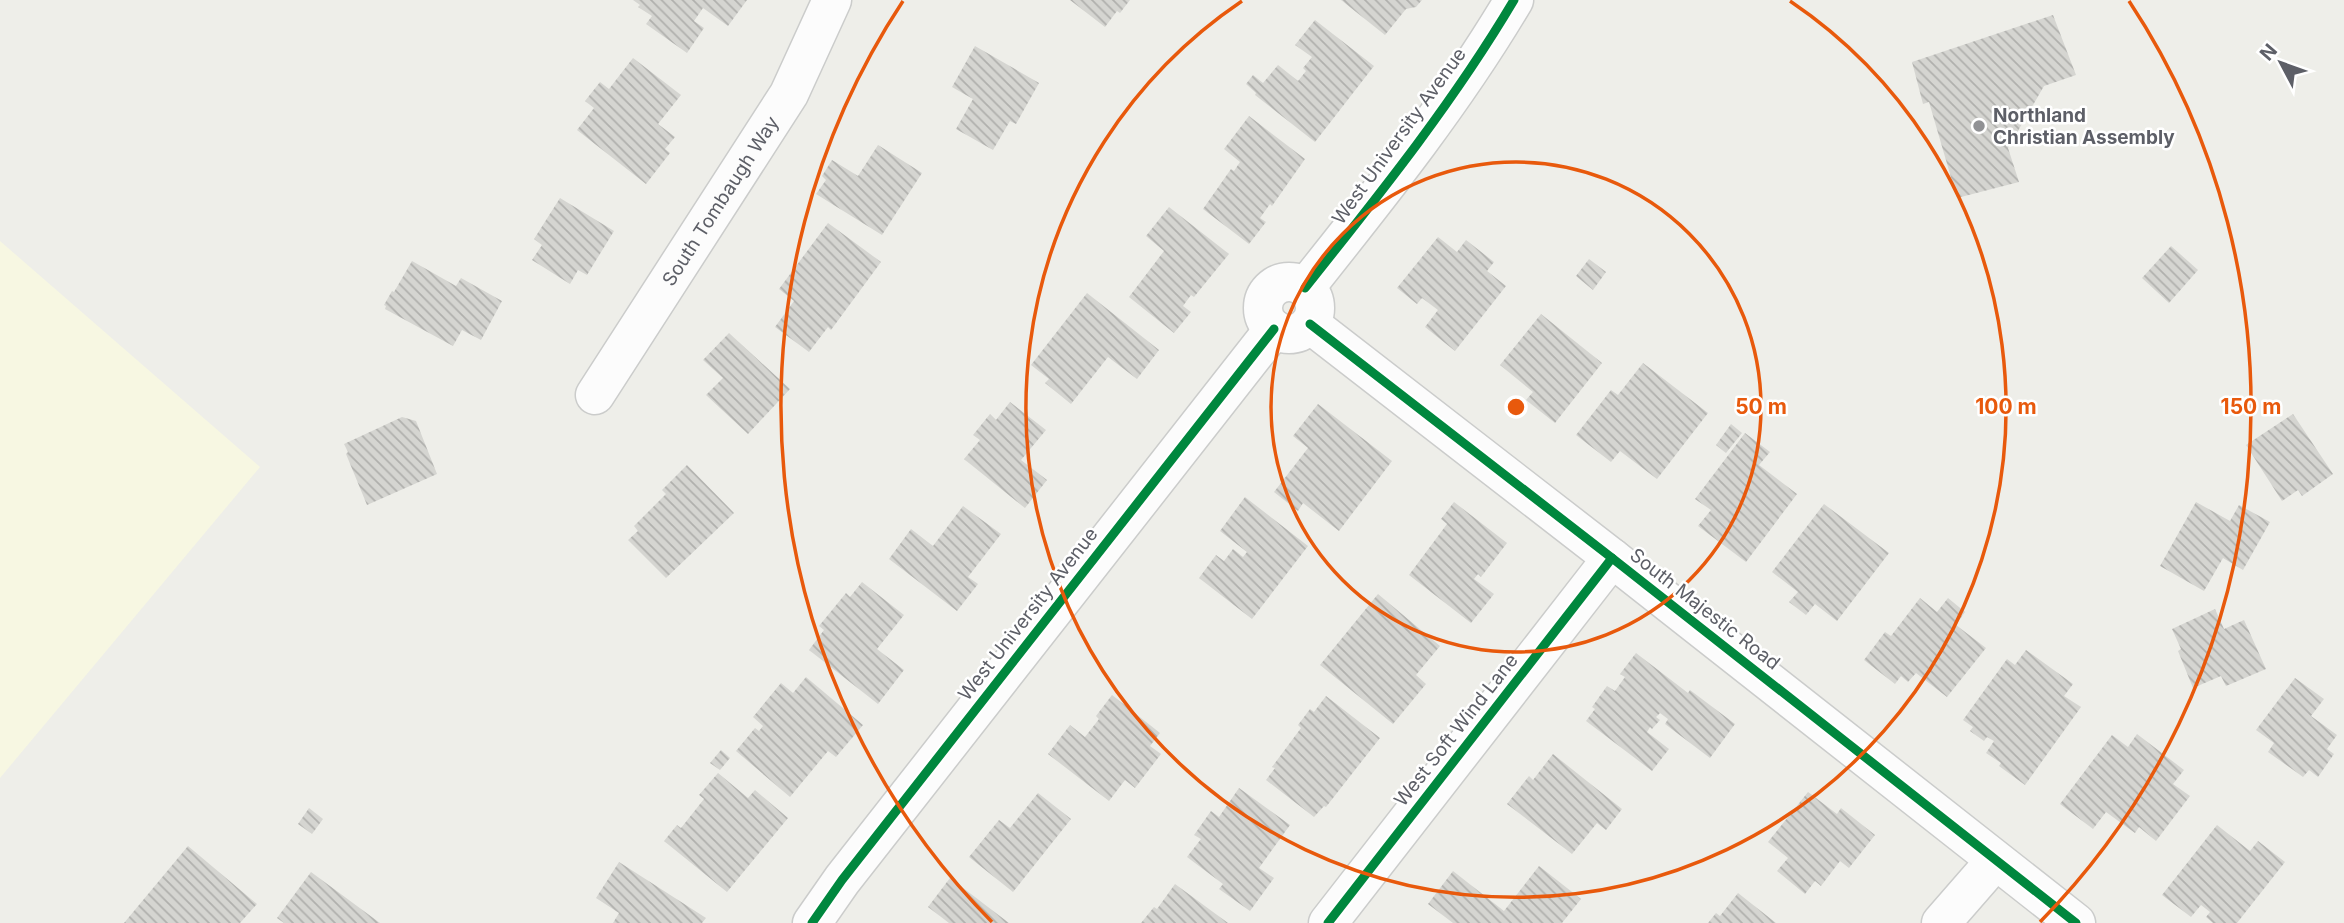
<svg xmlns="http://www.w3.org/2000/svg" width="2344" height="923" font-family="Inter,sans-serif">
	<defs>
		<pattern id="building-back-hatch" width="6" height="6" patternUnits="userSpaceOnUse" patternTransform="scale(1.75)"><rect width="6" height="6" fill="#d5d5d1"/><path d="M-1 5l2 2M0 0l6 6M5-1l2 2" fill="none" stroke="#b0b0ad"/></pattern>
	</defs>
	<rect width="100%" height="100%" fill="#eeeee9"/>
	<path fill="#f7f7e2" d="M0 241 260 467 0 778Z"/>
	<g fill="url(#building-back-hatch)">
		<path d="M633 0H747L728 26 703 8 694 21 704 28 687 53 646 24 652 16 638 7 640 5Z"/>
		<path d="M1070 0H1130L1120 13 1117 11 1105 27Z"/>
		<path d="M1341 0H1422L1416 7 1406 9 1385 35Z"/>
		<path d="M2053 15 2076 75 2044 86 2008 148 2019 182 1957 198 1929 102 1923 104 1912 62Z"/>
		<path d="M1315 20 1374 66 1315 142 1255 95 1256 93 1246 84 1253 75 1263 83 1278 65 1298 81 1306 71 1303 68 1312 57 1295 45Z"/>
		<path d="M975 46 1039 83 1016 124 1010 121 993 150 956 129 973 99 952 87Z"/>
		<path d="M633 58 681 95 658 124 675 137 665 149 670 153 646 184 577 130 594 108 585 101 600 82 609 89Z"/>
		<path d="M1249 116 1305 159 1272 206 1270 204 1260 218 1266 222 1249 244 1203 209 1231 169 1234 171 1240 162 1224 149Z"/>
		<path d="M878 145 922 173 882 235 816 194 826 180 822 176 832 160 858 176Z"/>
		<path d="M560 198 614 231 587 275 578 270 570 284 532 260 542 245 534 239Z"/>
		<path d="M1169 207 1229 254 1194 297 1191 295 1183 306 1191 312 1174 333 1129 297 1164 251 1146 236Z"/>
		<path d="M828 223 881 262 831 330 828 327 809 352 775 327 794 301 779 289Z"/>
		<path d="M1438 237 1457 252 1466 240 1494 262 1487 271 1506 286 1455 351 1425 327 1438 310 1422 298 1417 304 1397 288Z"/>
		<path d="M2171 246 2198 270 2169 303 2142 278Z"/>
		<path d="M1589 259 1606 272 1593 290 1576 276Z"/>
		<path d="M412 261 456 286 461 278 502 301 481 340 462 330 453 346 385 309 386 306 384 305 392 291 394 292Z"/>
		<path d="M1087 293 1159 350 1137 379 1108 357 1071 404 1045 383 1049 379 1031 365Z"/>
		<path d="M1541 314 1602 363 1555 423 1526 400 1533 392 1500 365Z"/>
		<path d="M729 333 790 389 748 434 706 395 723 378 703 360Z"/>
		<path d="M1643 363 1708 413 1657 479 1620 451 1611 462 1576 435 1611 390 1618 395Z"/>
		<path d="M1010 402 1046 430 1021 460 1047 480 1025 508 964 459 980 440 973 435 990 414 996 420Z"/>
		<path d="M1318 404 1392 461 1339 531 1303 503 1298 511 1274 492 1308 448 1293 436Z"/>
		<path d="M2293 414 2333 474 2302 496 2298 490 2282 501 2246 445Z"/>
		<path d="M402 417 416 421 437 474 367 505 346 454 348 452 344 444Z"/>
		<path d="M1731 424 1742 433 1726 453 1716 445Z"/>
		<path d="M1745 433 1770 452 1759 465 1797 494 1746 562 1698 526 1711 510 1695 499Z"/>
		<path d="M687 465 734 513 666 578 628 540 638 531 634 526 666 494 662 490Z"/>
		<path d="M1245 497 1308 546 1252 619 1199 578 1216 555 1224 561 1233 549 1243 557 1247 552 1220 531Z"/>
		<path d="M1454 502 1507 543 1481 577 1478 574 1474 579 1494 594 1471 623 1409 575 1447 524 1441 519Z"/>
		<path d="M2196 502 2230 521 2239 505 2270 522 2243 570 2223 558 2204 591 2160 566Z"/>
		<path d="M1824 504 1889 553 1837 621 1815 604 1806 615 1789 602 1798 592 1772 572Z"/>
		<path d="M963 506 1001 534 968 577 978 584 957 611 889 559 911 529 933 546Z"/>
		<path d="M862 582 904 615 877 649 904 670 878 704 809 650 824 630 819 626 846 593 850 597Z"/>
		<path d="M1378 594 1440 646 1416 675 1426 684 1393 724 1320 665Z"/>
		<path d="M1920 598 1937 612 1948 598 1965 612 1956 625 1986 648 1947 697 1916 673 1908 682 1901 676 1895 684 1864 660 1885 632 1891 636Z"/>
		<path d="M2215 609 2224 629 2244 620 2266 669 2226 686 2221 676 2193 688 2178 651 2181 649 2172 629Z"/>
		<path d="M2026 650 2073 684 2064 696 2081 707 2025 785 1999 766 2001 763 1986 753 1994 741 1987 737 1984 741 1970 731 1973 727 1963 720 2007 659 2015 665Z"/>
		<path d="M1636 653 1688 693 1690 690 1735 724 1710 758 1665 724 1668 719 1660 713 1656 717 1660 720 1652 729 1650 727 1647 732 1669 749 1652 771 1586 721 1595 709 1592 707 1607 686 1615 691 1625 677 1620 674Z"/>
		<path d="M806 677 863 725 836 757 828 751 790 797 736 751 755 728 759 731 763 726 753 717 781 683 793 693Z"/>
		<path d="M2295 678 2324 699 2311 716 2337 735 2327 749 2334 754 2318 777 2309 770 2303 777 2268 752 2274 743 2256 730Z"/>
		<path d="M1112 695 1160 733 1150 746 1161 754 1135 788 1125 780 1109 801 1048 754 1070 725 1085 737 1099 719 1096 716Z"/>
		<path d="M1326 696 1380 738 1326 807 1324 806 1314 817 1266 780 1275 768 1272 767 1301 728 1298 725 1310 709 1314 712Z"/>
		<path d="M2137 734 2184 770 2173 784 2190 796 2156 841 2139 827 2135 833 2106 812 2093 829 2060 804 2112 735 2128 747Z"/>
		<path d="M721 750 730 758 720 770 710 763Z"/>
		<path d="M1553 754 1622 809 1606 830 1597 823 1572 854 1507 804 1529 776 1533 780Z"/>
		<path d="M718 773 748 798 755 790 788 818 727 892 664 841 677 825 681 828 704 799 699 795Z"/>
		<path d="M1239 788 1290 825 1259 868 1274 878 1250 911 1219 889 1223 884 1187 857 1201 839 1194 835 1211 811 1219 817Z"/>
		<path d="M1808 792 1837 814 1841 808 1875 835 1849 868 1840 861 1821 886 1815 881 1805 894 1777 871 1788 858 1768 842Z"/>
		<path d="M1038 793 1071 819 1013 892 969 857 999 820 1010 828Z"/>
		<path d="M309 808 323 819 312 834 298 824Z"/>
		<path d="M2217 825 2250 851 2258 841 2285 862 2237 923H2213L2206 917 2210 912 2201 905 2191 917 2162 895Z"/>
		<path d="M188 846 257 904 240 923H124Z"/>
		<path d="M619 862 706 918 702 923H613L619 913 596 898Z"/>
		<path d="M1539 866 1581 899 1562 923H1453L1428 904 1453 871 1504 911Z"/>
		<path d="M311 872 380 923H284L277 918Z"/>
		<path d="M950 878 1009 923H949L928 907Z"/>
		<path d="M1175 884 1228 923H1141L1154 907 1157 909Z"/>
		<path d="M1738 893 1776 923H1708L1716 913 1720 916Z"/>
	</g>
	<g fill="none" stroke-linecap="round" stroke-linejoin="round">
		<defs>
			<g id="minor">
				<circle cx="1289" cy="308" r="26"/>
				<path d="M1305 288C1379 195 1453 103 1514 0"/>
				<path d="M1310 324 1612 558 2076 923"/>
				<path id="s1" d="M595 395 789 94 832 0"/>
				<path d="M812 923 842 880 1274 329"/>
				<path d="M1328 923 1612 558"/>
				<path d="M1941 923 1995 861"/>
			</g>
		</defs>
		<use href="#minor" stroke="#cbcccb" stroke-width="41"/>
		<use href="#minor" stroke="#fcfcfc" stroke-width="38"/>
		<defs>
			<g id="cycleway">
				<path d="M1305 288C1379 195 1453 103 1514 0"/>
				<path d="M1310 324 1612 558 2076 923"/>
				<path d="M812 923 842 880 1274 329"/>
				<path d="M1328 923 1612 558"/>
			</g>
		</defs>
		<use href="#cycleway" stroke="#fff" stroke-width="13"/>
		<use href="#cycleway" stroke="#00873e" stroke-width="9"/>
	</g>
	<g fill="none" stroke="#e8590c" stroke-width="3.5">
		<circle cx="1516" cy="407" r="245"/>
		<path d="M1790 1A490 490 0 1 1 1242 1"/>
		<path d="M992 922A735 735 0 0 1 903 1M2129 1A735 735 0 0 1 2040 922"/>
	</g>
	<circle fill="#909194" stroke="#fff" stroke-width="2.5" cx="1979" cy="126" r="7"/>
	<g text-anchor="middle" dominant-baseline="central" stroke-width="5" stroke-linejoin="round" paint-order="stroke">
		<g font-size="19" font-weight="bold" fill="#5d5f67" stroke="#fff" text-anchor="start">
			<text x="1993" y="115">Northland<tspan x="1993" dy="22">Christian Assembly</tspan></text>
		</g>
		<g font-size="19" fill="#5d5f67" stroke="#fff">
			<text transform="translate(1399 136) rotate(-54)">West University Avenue</text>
			<text stroke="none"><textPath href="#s1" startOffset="231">South Tombaugh Way</textPath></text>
			<text transform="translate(1705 609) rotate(38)">South Majestic Road</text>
			<text transform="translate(1028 614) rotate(-52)">West University Avenue</text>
			<text transform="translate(1456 730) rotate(-52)">West Soft Wind Lane</text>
		</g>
	</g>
	<circle cx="1516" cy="407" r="10" fill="#e8590c" stroke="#fff" stroke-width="3.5"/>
	<g font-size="21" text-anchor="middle" font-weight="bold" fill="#e8590c" stroke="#fff" stroke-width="5" stroke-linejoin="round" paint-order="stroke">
		<text x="1761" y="414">50 m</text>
		<text x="2006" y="414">100 m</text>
		<text x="2251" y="414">150 m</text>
	</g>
	<g transform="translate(2281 63) rotate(311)" stroke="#ffffff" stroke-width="5" paint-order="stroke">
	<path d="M0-5L12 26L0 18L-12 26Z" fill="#5d5f67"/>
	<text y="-10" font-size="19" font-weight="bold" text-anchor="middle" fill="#5d5f67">N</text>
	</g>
</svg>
